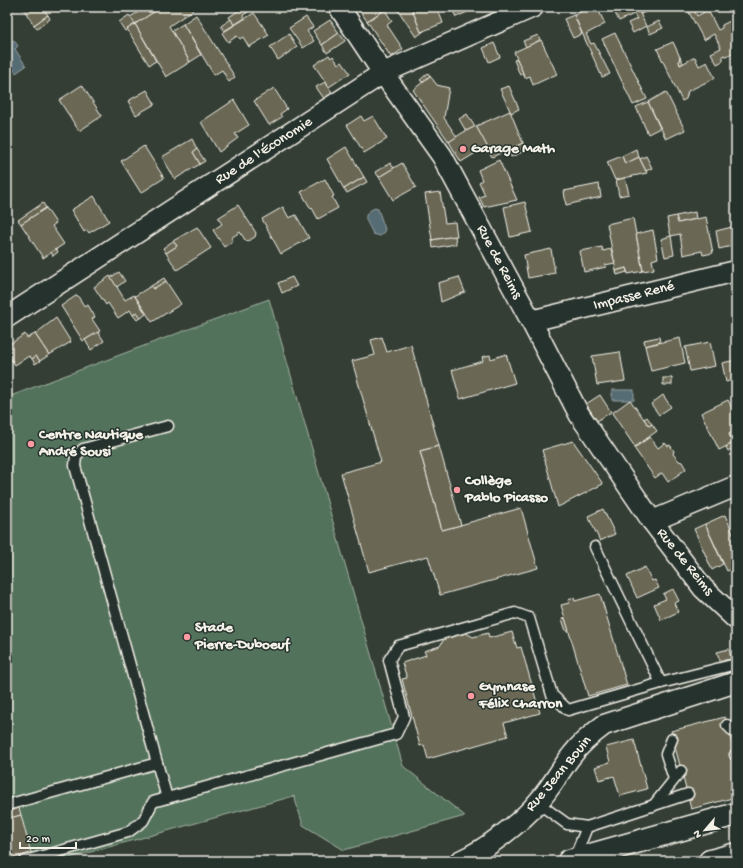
<svg xmlns="http://www.w3.org/2000/svg" width="743" height="868" font-family="'Gochi Hand',sans-serif">
	<rect width="100%" height="100%" fill="#343e35"/>
	<filter id="ink" filterUnits="userSpaceOnUse"><feTurbulence type="fractalNoise" baseFrequency=".025" numOctaves="2"/><feDisplacementMap in="SourceGraphic" scale="8" xChannelSelector="R" yChannelSelector="G"/><feConvolveMatrix kernelMatrix="1 2 1 2 8 2 1 2 1" color-interpolation-filters="sRGB"/></filter>
	<g filter="url(#ink)">
		<path fill="#52725b" stroke="#a3b2a2" d="M269 299 403 766 465 816 344 850 303 825 294 796 58 861H7V395L8 397 37 386Z"/>
		<g fill="#566c74" stroke="#95a1a2">
			<path d="M14 40 18 46 15 49 26 66 16 73 7 61V45Z"/>
			<path d="M375 208 378 209 385 229 383 234 380 236 373 234C369 223 358 215 375 208Z"/>
			<rect x="612" y="390" width="22" height="10"/>
		</g>
		<g fill="#6a6854" stroke="#f4f1e8">
			<path d="M10 7 13 12 7 16V9Z"/>
			<path d="M22 7H42L48 15 34 25Z"/>
			<path d="M147 7 161 8 135 24 130 17Z"/>
			<path d="M162 7H191L193 10 169 26 190 62 166 77 135 24Z"/>
			<path d="M244 7 248 12 243 15 245 18 234 25 229 17Z"/>
			<path d="M357 7H389L367 21Z"/>
			<path d="M403 7H413L414 8 412 9 421 32 424 31 416 37 398 10Z"/>
			<path d="M418 7H437L443 23 421 32 412 9Z"/>
			<path d="M451 7H479L456 17Z"/>
			<path d="M591 7H597L605 24 586 34 591 44 594 43 610 74 602 77 574 15Z"/>
			<path d="M612 7H637L646 26 633 33 628 23 637 19 634 14 619 21Z"/>
			<path d="M637 7H642L645 12 641 14Z"/>
			<path d="M642 7H656L645 12Z"/>
			<path d="M686 7H693L697 16 708 10 718 30 722 28V25L730 21 733 22 736 20 735 52 726 56 723 55V61L717 64 711 53 721 48 714 34 704 40Z"/>
			<path d="M385 10 392 21 387 25 403 49 391 57 367 21Z"/>
			<path d="M254 13 269 35 249 47 243 37 240 39 237 36 228 42 222 33Z"/>
			<path d="M48 15 50 19 37 29 34 25Z"/>
			<path d="M129 15 135 24 125 31 119 22Z"/>
			<path d="M196 15 235 77 229 82 222 70 214 75 183 24Z"/>
			<path d="M574 15 582 34 573 38 564 19Z"/>
			<path d="M306 17 313 27 307 31 314 41 303 48 289 28Z"/>
			<path d="M231 19 234 25 224 31 221 26Z"/>
			<path d="M330 20 339 33 322 45 313 31Z"/>
			<path d="M659 21 663 28 650 34 647 27Z"/>
			<path d="M135 24 156 61 149 65 127 29Z"/>
			<path d="M183 24 201 55 190 62 172 31Z"/>
			<path d="M339 33 345 41 327 53 322 45Z"/>
			<path d="M615 33 647 99 633 105 602 39Z"/>
			<path d="M289 34 297 47 278 60 270 47Z"/>
			<path d="M538 35 540 40 526 47 523 41Z"/>
			<path d="M541 40 557 74 533 85 530 76 525 78 514 52Z"/>
			<path d="M673 42 680 57 679 61 680 65 695 57 699 66 707 62 715 78 688 91 686 99 682 101 657 49Z"/>
			<path d="M494 43 500 57 489 62 483 48Z"/>
			<path d="M329 55 331 58 333 56 338 64 342 62 350 73 329 87 314 65Z"/>
			<path d="M680 57 683 63 680 65 679 61Z"/>
			<path d="M517 59 523 73 520 75 514 60Z"/>
			<path d="M428 73 430 76 422 82 420 80Z"/>
			<path d="M430 76 437 85 449 88 444 118 457 137 449 142 413 90Z"/>
			<path d="M325 82 334 95 325 100 316 87Z"/>
			<path d="M82 85 102 116 79 131 59 100Z"/>
			<path d="M509 86 519 109 511 113 500 89Z"/>
			<path d="M274 88 287 109 280 114 282 117 269 125 254 101Z"/>
			<path d="M147 90 155 104 136 115 128 101Z"/>
			<path d="M666 92 685 130 666 139 648 102Z"/>
			<path d="M234 100 249 125 235 134 238 138 219 152 201 122Z"/>
			<path d="M648 102 660 128 648 134 636 107Z"/>
			<path d="M510 111 523 143 492 157 476 126Z"/>
			<path d="M467 114 475 127 466 131 459 119Z"/>
			<path d="M361 116 364 121 373 116 387 139 364 153 347 125Z"/>
			<path d="M476 126 487 146 461 162 449 142 462 133Z"/>
			<path d="M192 139 197 149 193 152 200 164 175 179 162 157Z"/>
			<path d="M523 143 527 150 511 157 508 150Z"/>
			<path d="M144 146 164 178 141 193 121 161Z"/>
			<path d="M346 147 364 177 344 189 327 159Z"/>
			<path d="M197 149 205 161 200 164 193 152Z"/>
			<path d="M636 149 639 157 625 164 622 156Z"/>
			<path d="M622 156 625 164 639 157 647 173 615 180 607 162Z"/>
			<path d="M646 156 652 168 646 171 640 159Z"/>
			<path d="M499 160 517 200 484 207 479 197 485 195 479 182 482 180 478 170Z"/>
			<path d="M390 163 394 168 379 177 375 172Z"/>
			<path d="M402 163 416 187 393 200 379 177Z"/>
			<path d="M364 177 367 182 347 193 344 189Z"/>
			<path d="M625 178 629 194 619 196 616 180Z"/>
			<path d="M325 179 334 196 332 197 338 208 318 219 312 208 311 209 301 192Z"/>
			<path d="M599 184 601 197 566 205 564 191Z"/>
			<path d="M440 192 445 223 455 222 457 236 432 240 425 194Z"/>
			<path d="M94 196 109 221 89 233 87 230 84 232 71 210Z"/>
			<path d="M525 202 532 232 510 237 504 207Z"/>
			<path d="M43 203 46 208 21 224 18 220Z"/>
			<path d="M238 205 251 225 256 233 255 237 248 241 245 240 240 232 231 238 233 241 224 247 213 230 222 224 218 218Z"/>
			<path d="M283 207 289 218 296 215 309 238 281 254 262 219Z"/>
			<path d="M46 208 56 223 52 226 64 244 43 258 21 224Z"/>
			<path d="M695 212 696 219 678 223 676 216Z"/>
			<path d="M676 216 678 223 706 217 713 253 703 255 702 251 683 255 680 234 671 236 669 229 667 218Z"/>
			<path d="M633 218 643 271 628 274 626 268 616 271 607 224Z"/>
			<path d="M736 226V239L731 241 732 246 719 249 716 231Z"/>
			<path d="M197 227 211 248 177 270 166 253 177 246 173 241Z"/>
			<path d="M653 230 658 258 652 260 654 269 643 271 636 234Z"/>
			<path d="M455 236 456 244 433 248 432 240Z"/>
			<path d="M671 236 674 255 665 257 661 239Z"/>
			<path d="M173 241 177 246 166 253 163 248Z"/>
			<path d="M602 247 603 251 611 249 615 263 605 265 606 267 584 272 580 251Z"/>
			<path d="M56 249 58 252 53 256 51 252Z"/>
			<path d="M551 249 555 273 528 278 524 255Z"/>
			<path d="M626 268 627 272 617 275 616 271Z"/>
			<path d="M119 272 125 281 117 287 110 278Z"/>
			<path d="M110 276 125 300 134 295 146 314 141 318 137 312 133 315 130 310 118 318 108 303 106 305 94 287Z"/>
			<path d="M292 277 297 286 282 293 278 283Z"/>
			<path d="M459 277 465 292 441 302 438 283Z"/>
			<path d="M164 278 166 281 153 289 151 286Z"/>
			<path d="M166 281 181 304 152 322 135 296 151 286 153 289Z"/>
			<path d="M77 295 85 307 88 305 95 317 92 319 100 331 83 341 61 306Z"/>
			<path d="M137 312 141 318 137 320 133 315Z"/>
			<path d="M56 318 71 342 49 355 35 334Z"/>
			<path d="M98 332 104 341 91 350 85 340Z"/>
			<path d="M25 334 27 338 35 334 49 355 40 361 36 356 32 359 29 356 15 365 7 353V346Z"/>
			<path d="M382 337 387 352 411 345 439 446 420 451 442 530 521 508 538 568 440 595 428 556 369 572 341 473 381 462 352 361 375 355 371 340Z"/>
			<path d="M659 337 660 342 645 346 644 340Z"/>
			<path d="M680 338 685 363 651 371 645 346Z"/>
			<path d="M710 342 715 366 690 371 685 347Z"/>
			<path d="M620 352 625 381 597 385 592 356Z"/>
			<path d="M506 354 515 383 460 399 452 370 483 361 482 357 490 355 491 359Z"/>
			<path d="M36 356 40 361 35 364 32 359Z"/>
			<path d="M736 360V379L726 382 722 363Z"/>
			<rect x="663" y="378" width="9" height="7"/>
			<path d="M600 395 611 412 597 421 586 404Z"/>
			<path d="M663 395 671 407 659 415 651 404Z"/>
			<path d="M630 400 649 426 652 424 657 431 635 447 612 413Z"/>
			<path d="M728 400 736 416V430L729 434 733 443 719 450 701 413Z"/>
			<path d="M647 417 652 424 649 426 644 419Z"/>
			<path d="M736 430V446L728 451 726 447 733 443 729 434Z"/>
			<path d="M650 437 658 448 665 443 668 446 670 445 674 451 673 454 679 461 682 462 686 469 668 482 662 473 655 478 634 448Z"/>
			<path d="M573 441 603 484 558 507 542 450Z"/>
			<path d="M439 446 461 525 442 530 420 451Z"/>
			<path d="M603 509 615 534 600 541 588 516Z"/>
			<path d="M725 515 736 540 734 541 736 546V567L727 571 705 524Z"/>
			<path d="M705 524 723 564 712 570 694 529Z"/>
			<path d="M645 567 652 581 655 580 659 588 637 598 627 576Z"/>
			<path d="M673 589 679 601 674 603 678 612 661 620 654 604 666 599 663 594Z"/>
			<path d="M600 594 627 685 588 696 561 605 569 603 568 600 574 598 575 601Z"/>
			<path d="M565 618 569 631H566L562 619Z"/>
			<path d="M512 632 517 648 521 647 540 713 504 723 508 736 428 759 424 745 420 746 402 679 407 678 402 663 426 655 424 651 440 646 444 639 466 633 473 637 488 633 489 638Z"/>
			<path d="M729 649 731 659 720 661 717 652Z"/>
			<path d="M725 717 736 760V797L691 809 671 731Z"/>
			<path d="M634 740 647 789 620 796 614 776 599 780 595 767 610 762 606 747Z"/>
			<path d="M19 808 21 815 7 819V811Z"/>
			<path d="M21 815 31 853 7 860V819Z"/>
		</g>
		<g fill="none" stroke-linecap="round" stroke-linejoin="round">
			<defs>
				<g id="service">
					<path d="M595 547 661 683"/>
					<path d="M727 725 736 734"/>
					<path d="M672 739 666 754 674 779"/>
					<path d="M735 755 736 756"/>
					<path d="M157 763 167 798 396 734 404 717 389 660 398 646 515 613 529 618 552 695 568 710 661 683 736 664"/>
					<path d="M538 803 567 824 587 827"/>
					<path d="M7 805 157 763 75 466 76 456 83 449 168 426"/>
					<path d="M653 806 681 771"/>
					<path d="M574 859 587 827 688 794"/>
					<path d="M25 861 128 832 143 821 153 802 167 798"/>
				</g>
				<g id="minor">
					<path d="M339 7 383 73 442 156 531 321 579 414 652 521 703 588 736 619"/>
					<path d="M7 317 383 73 533 7"/>
					<path d="M531 321 736 271"/>
					<path d="M652 521 736 486"/>
					<path d="M460 861C485 850 521 823 538 802 551 788 560 770 572 755 581 743 592 734 604 725L736 682"/>
				</g>
				<g id="trunk">
					<path d="M569 861 736 814"/>
					<path d="M710 861 736 854"/>
				</g>
			</defs>
			<use href="#service" stroke="#f4f1e8" stroke-width="13"/>
			<use href="#minor" stroke="#f4f1e8" stroke-width="23"/>
			<use href="#trunk" stroke="#f4f1e8" stroke-width="25"/>
			<use href="#service" stroke="#26332d" stroke-width="10"/>
			<use href="#minor" stroke="#26332d" stroke-width="20"/>
			<use href="#trunk" stroke="#26332d" stroke-width="22"/>
		</g>
	</g>
	<g fill="#ff9aa2" stroke="#26332d" stroke-width="1.5">
		<circle cx="463" cy="149" r="4"/>
		<circle cx="31" cy="444" r="4"/>
		<circle cx="457" cy="490" r="4"/>
		<circle cx="187" cy="637" r="4"/>
		<circle cx="471" cy="696" r="4"/>
	</g>
	<g text-anchor="middle" dominant-baseline="central" stroke-width="3" stroke-linejoin="round" paint-order="stroke">
		<g font-size="15" font-weight="bold" fill="#f4f1e8" stroke="#26332d" text-anchor="start">
			<text x="471" y="149">Garage Math</text>
			<text x="39" y="435">Centre Nautique<tspan x="39" dy="17">André Sousi</tspan></text>
			<text x="465" y="481">Collège<tspan x="465" dy="17">Pablo Picasso</tspan></text>
			<text x="195" y="628">Stade<tspan x="195" dy="17">Pierre-Duboeuf</tspan></text>
			<text x="479" y="687">Gymnase<tspan x="479" dy="17">Félix Charron</tspan></text>
		</g>
		<g font-size="15" fill="#f4f1e8" stroke="#26332d">
			<text transform="translate(264 151) rotate(-33)">Rue de l'Économie</text>
			<text transform="translate(499 262) rotate(62)">Rue de Reims</text>
			<text transform="translate(634 296) rotate(-14)">Impasse René</text>
			<text transform="translate(685 562) rotate(51)">Rue de Reims</text>
			<text transform="translate(559 774) rotate(-50)">Rue Jean Bouin</text>
		</g>
	</g>
	<rect width="743" height="868" fill="none" stroke="#26332d" stroke-width="24"/>
	<rect x="12" y="12" width="719" height="844" fill="none" stroke="#f4f1e8" stroke-width="1.5" filter="url(#ink)"/>
	<g transform="translate(705 830) rotate(242)" stroke="#26332d" stroke-width="3" paint-order="stroke">
	<path d="M0-3L7 15L0 10L-7 15Z" fill="#f4f1e8"/>
	<text y="-6" font-size="11" font-weight="bold" text-anchor="middle" fill="#f4f1e8">N</text>
	</g>
	<path d="M20 842v6h56v-6" fill="none" stroke="#f4f1e8" stroke-width="2"/>
	<text x="26" y="842" font-size="12" fill="#f4f1e8" stroke="#26332d" stroke-width="3" paint-order="stroke">20 m</text>
</svg>
